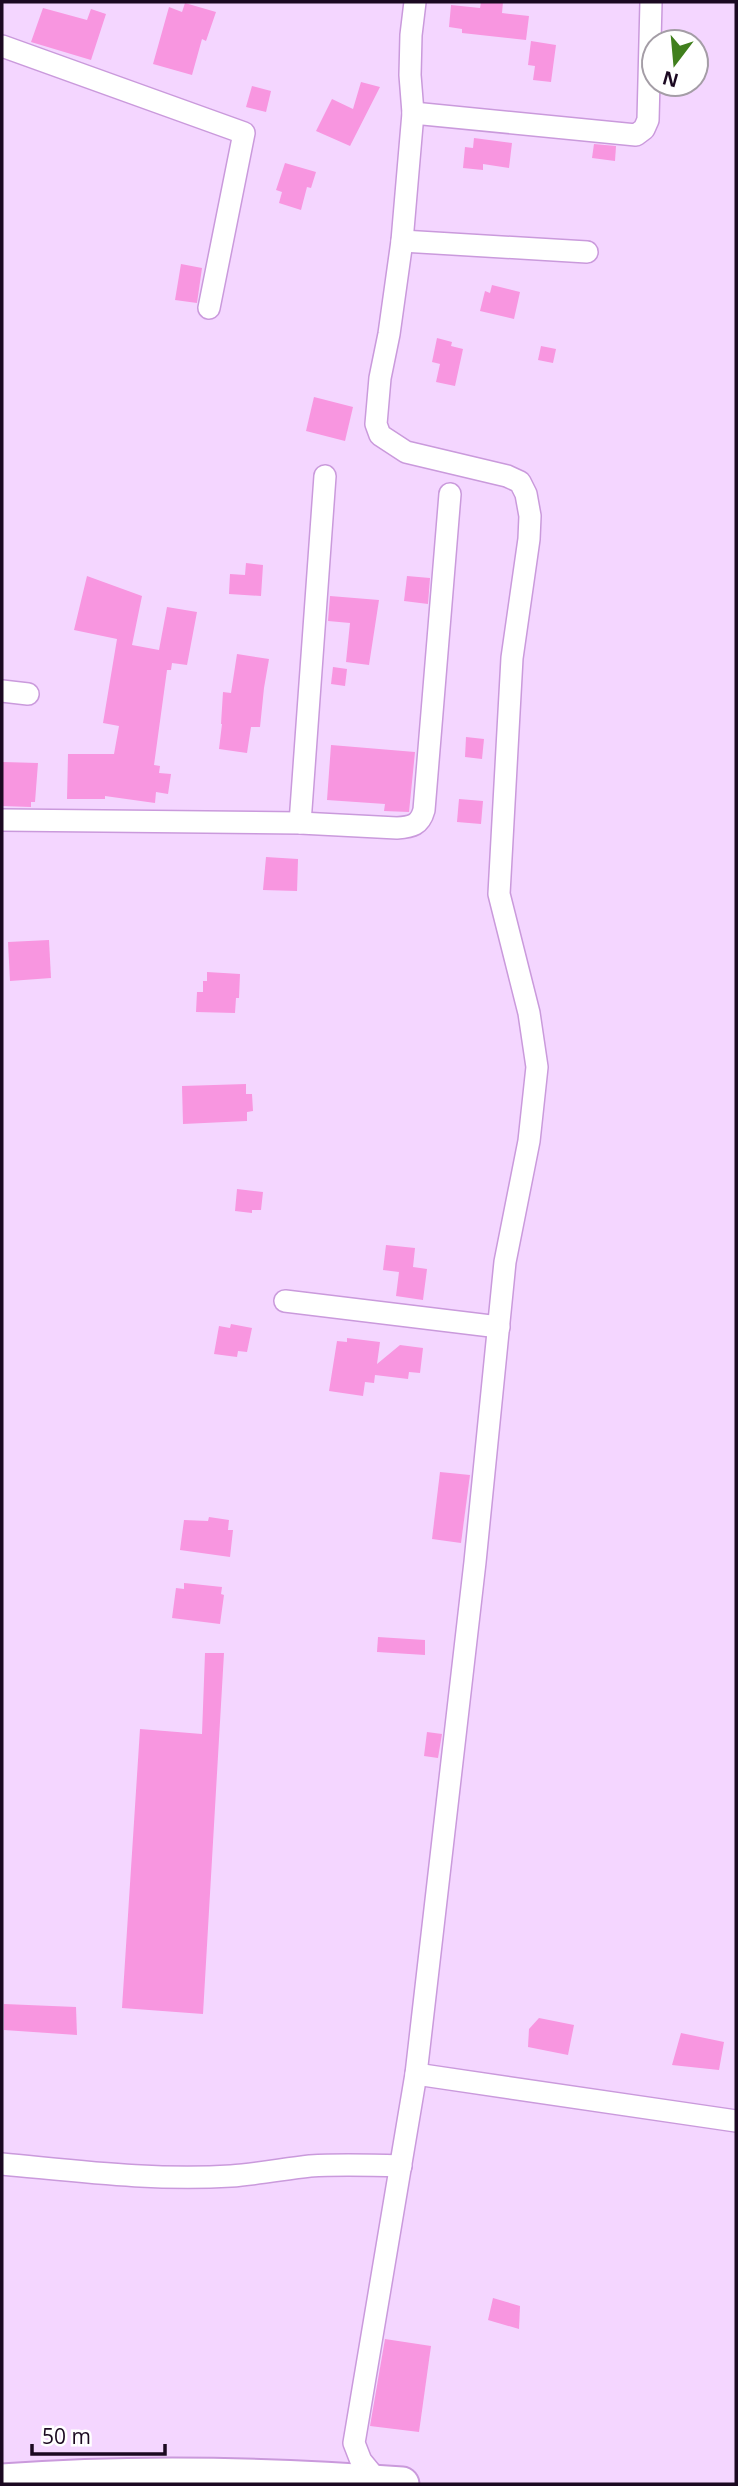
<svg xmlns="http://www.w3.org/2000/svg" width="738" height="2486" font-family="'Open Sans',sans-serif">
	<rect width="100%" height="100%" fill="#f4d6ff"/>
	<g fill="#f896e0">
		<path d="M481 2H503L502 13 529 16 526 40 462 33V29L449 27 451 5 480 8Z"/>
		<path d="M185 3 216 12 206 41 202 39 192 75 153 64 169 7 182 12Z"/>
		<path d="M43 8 87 20 91 9 106 14 91 60 31 42Z"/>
		<path d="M531 41 556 45 551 82 533 80 535 66 528 65Z"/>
		<path d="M361 82 380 87 350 146 316 131 332 99 353 109Z"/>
		<path d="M252 86 271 91 266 112 246 107Z"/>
		<path d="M474 138 512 143 509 168 483 164V170L463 168 465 147 473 148Z"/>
		<path d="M594 144 616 146 615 161 592 158Z"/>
		<path d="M285 163 316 172 311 188 307 187 301 210 279 203 282 192 276 190Z"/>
		<path d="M181 264 202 268 197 303 175 300Z"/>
		<path d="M492 285 520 292 514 319 480 311 485 291 490 293Z"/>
		<path d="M437 338 452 342 451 346 463 349 455 386 436 382 440 364 432 362Z"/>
		<path d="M541 346 556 349 553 363 538 360Z"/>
		<path d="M314 397 353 407 345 441 306 431Z"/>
		<path d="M246 563 263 565 261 596 229 594 230 574 245 575Z"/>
		<path d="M87 576 142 596 132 645 159 650 167 607 197 612 187 665 172 663 171 670H167L154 765 160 766 159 773 171 774 168 794 156 792 155 803 105 796V799H67L68 754H114L119 726 103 723 117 639 74 630Z"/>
		<path d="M407 576 430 578 428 604 404 601Z"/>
		<path d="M330 596 379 600 369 665 346 662 350 623 328 621Z"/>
		<path d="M237 654 269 659 264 688 260 727H251L247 753 219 749 222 724H221L223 692 231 693Z"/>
		<path d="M333 667 347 669 345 686 331 684Z"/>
		<path d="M466 737 484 739 482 759 465 757Z"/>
		<path d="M331 745 415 752 409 812 384 811 385 804 327 800Z"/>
		<path d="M3 762 38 763 35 802H31V807L2 806Z"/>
		<path d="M459 799 483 801 481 824 457 822Z"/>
		<path d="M266 857 298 859 297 891 263 890Z"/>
		<path d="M49 940 51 978 10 981 8 942Z"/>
		<path d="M207 972 240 974 239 998H236L235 1013 196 1012 197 992H203V981H207Z"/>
		<path d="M246 1084V1094H252L253 1111 247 1112V1121L183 1124 182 1086Z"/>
		<path d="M237 1189 263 1192 261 1210H252V1213L235 1211Z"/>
		<path d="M386 1245 415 1248 413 1267 427 1269 423 1300 396 1296 399 1272 383 1270Z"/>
		<path d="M231 1324 252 1328 247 1352 238 1351 237 1357 214 1354 219 1326 230 1328Z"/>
		<path d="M347 1338 380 1342 377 1364 400 1345 423 1348 420 1373 409 1372 408 1379 375 1375 374 1383 365 1382 363 1396 329 1391 337 1341 347 1342Z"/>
		<path d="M440 1472 470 1475 461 1543 432 1539Z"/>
		<path d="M209 1517 229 1520 228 1530H233L230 1557 180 1550 184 1520 208 1521Z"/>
		<path d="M184 1583 222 1587 221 1594 224 1595 220 1624 172 1618 176 1588 184 1589Z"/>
		<path d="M378 1637 425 1640V1655L377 1652Z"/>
		<path d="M205 1653H224L203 2014 122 2008 140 1729 202 1734Z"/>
		<path d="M427 1732 442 1734 438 1758 424 1756Z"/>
		<path d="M4 2004 76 2007 77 2035 4 2030Z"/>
		<path d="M539 2018 574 2025 568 2055 528 2047 529 2029Z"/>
		<path d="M681 2033 724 2042 719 2070 672 2065Z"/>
		<path d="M493 2298 520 2306 519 2329 488 2320Z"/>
		<path d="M385 2339 431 2346 419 2432 370 2426Z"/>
	</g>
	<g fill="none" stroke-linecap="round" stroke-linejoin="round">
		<defs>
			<g id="minor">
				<path d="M2 46 244 133 209 308"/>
				<path d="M413 113 636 135 644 129 648 120 651 2"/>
				<path d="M402 241 587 252"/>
				<path d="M2 691 28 694"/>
				<path d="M2 820 300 823 397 828C412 827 420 825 424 810L450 494"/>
				<path d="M300 823 325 476"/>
				<path d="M285 1301 499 1327"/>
				<path d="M416 2074 736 2121"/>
				<path d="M2 2164C78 2171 154 2181 231 2176 257 2174 284 2169 310 2166 341 2164 371 2165 401 2166"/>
				<path d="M380 2484 361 2461 354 2443 416 2074 475 1562 505 1262 529 1141 537 1067 529 1013 499 894 512 658 529 539 530 516 526 494 520 482 507 476 406 452 380 435 376 424 380 378 389 334 402 241 413 113 410 75 411 35 415 2"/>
			</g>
			<path id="trunk" d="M2 2481C135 2471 269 2474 402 2484"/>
		</defs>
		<use href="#minor" stroke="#ca9adc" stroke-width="24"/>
		<use href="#trunk" stroke="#ca9adc" stroke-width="37"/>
		<use href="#minor" stroke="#fff" stroke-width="21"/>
		<use href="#trunk" stroke="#fff" stroke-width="33"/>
	</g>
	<rect width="738" height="2486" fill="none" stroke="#1b0921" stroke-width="7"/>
	<g transform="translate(675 63) rotate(196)"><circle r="33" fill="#ffffff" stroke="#a49da6" stroke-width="2"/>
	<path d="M0-5L12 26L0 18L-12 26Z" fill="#407f1d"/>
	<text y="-10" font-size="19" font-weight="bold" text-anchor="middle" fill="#1b0921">N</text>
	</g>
	<path d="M32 2444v10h133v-10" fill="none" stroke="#1b0921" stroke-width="3.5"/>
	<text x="42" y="2444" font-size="21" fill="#1b0921" stroke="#ffffff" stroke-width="5" paint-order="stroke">50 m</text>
</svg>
